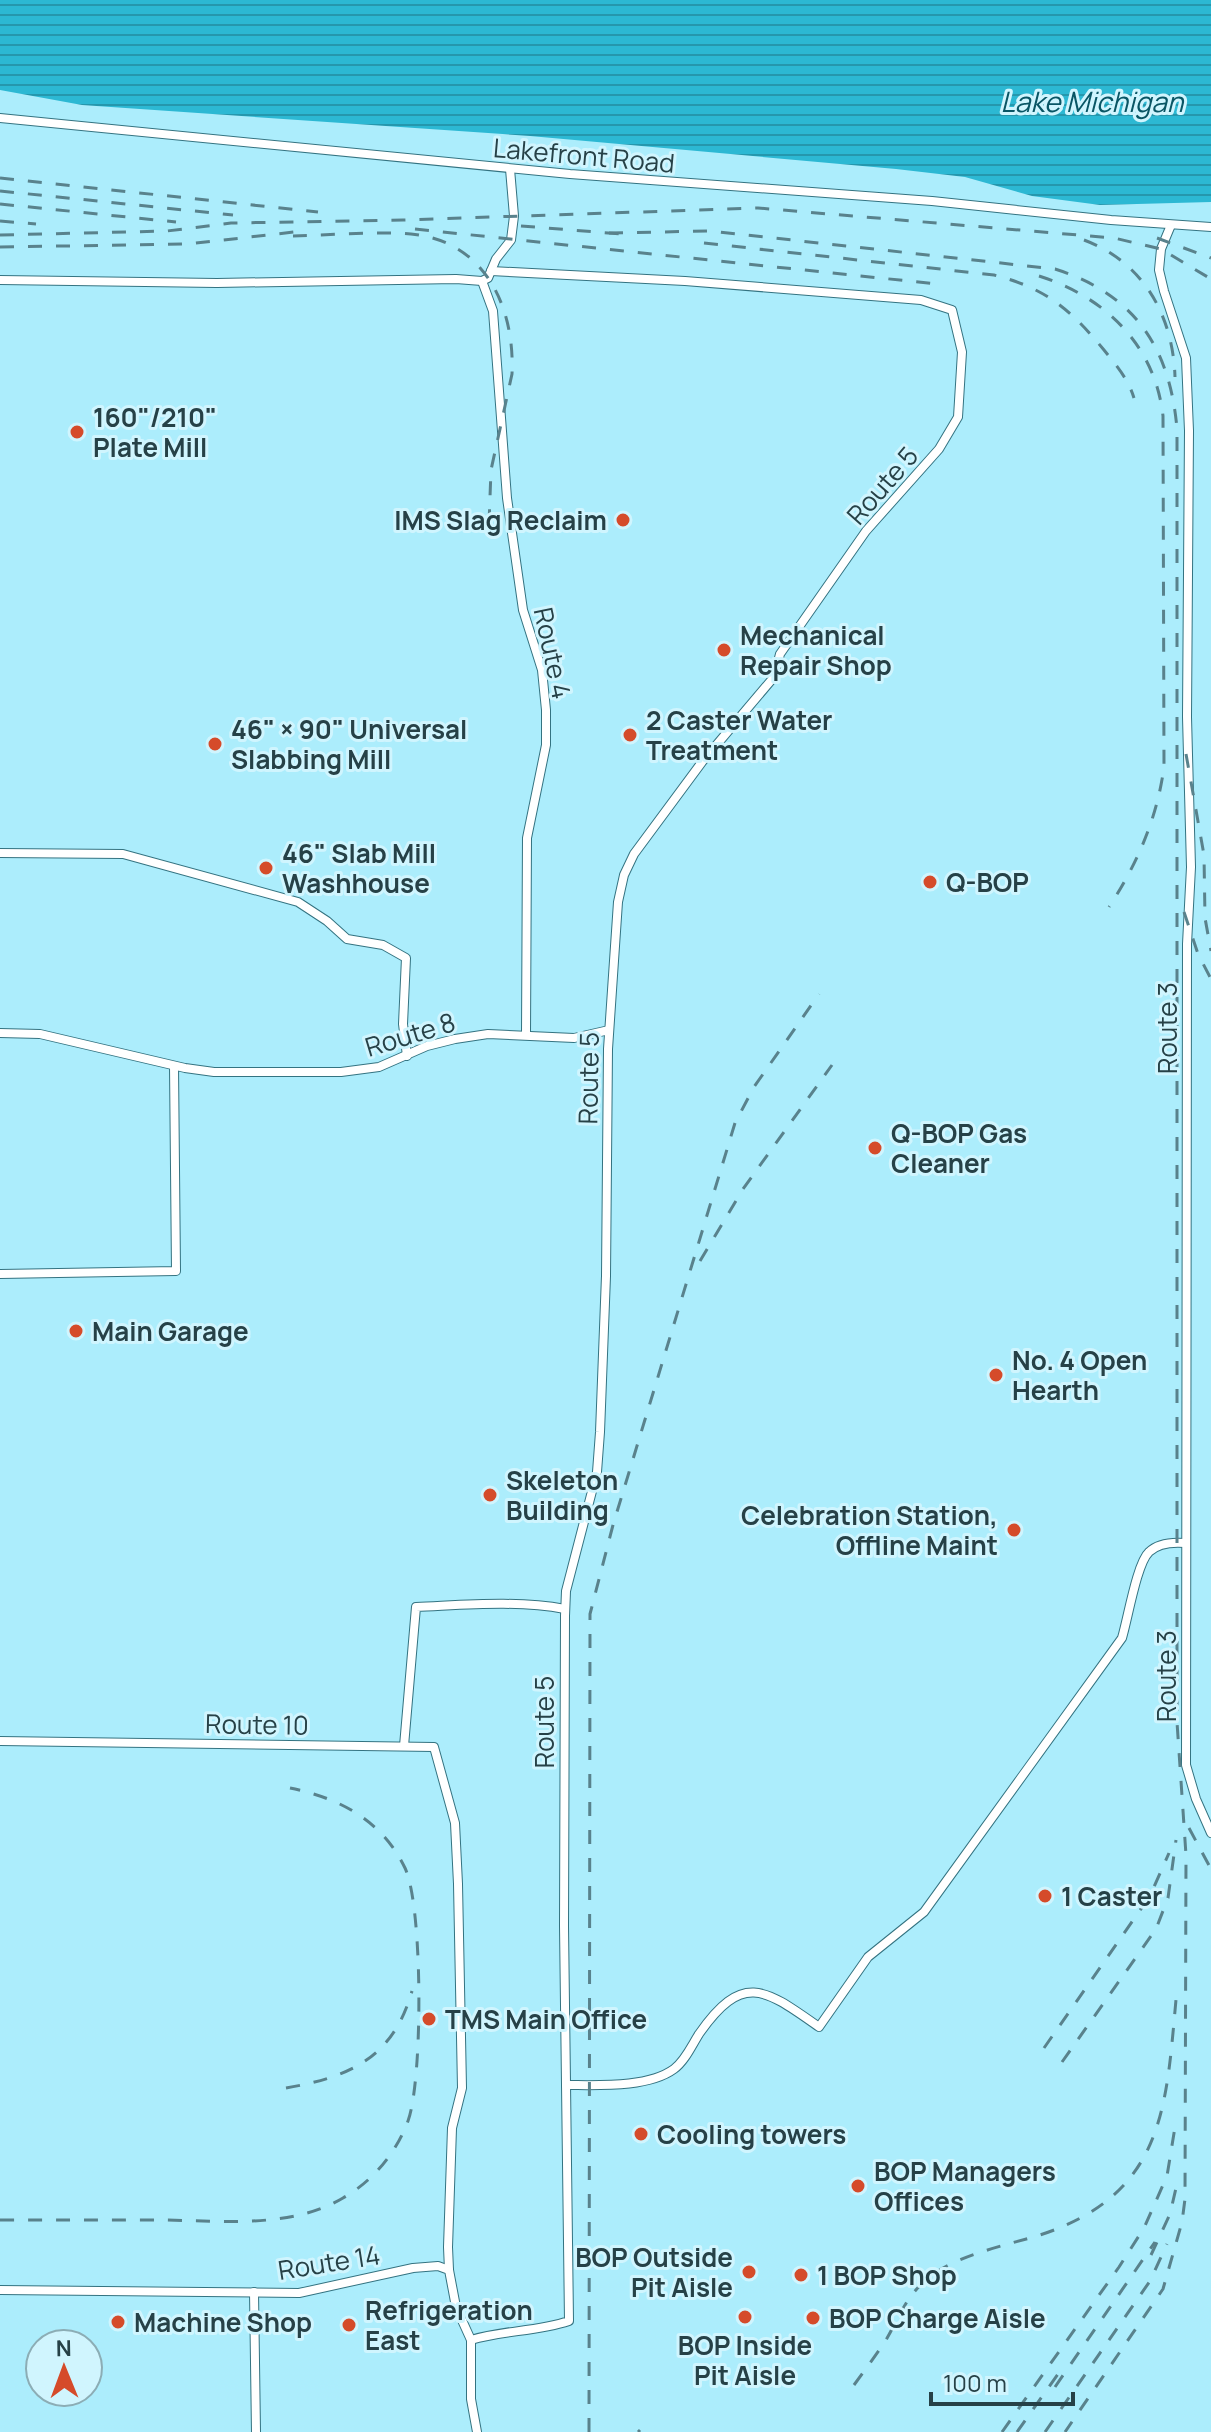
<svg xmlns="http://www.w3.org/2000/svg" width="1211" height="2432" font-family="Manrope,sans-serif">
	<defs>
		<pattern id="water-rules" width="6" height="5" patternUnits="userSpaceOnUse" patternTransform="scale(2)"><rect width="6" height="5" fill="#2cb8d3"/><path d="M0 2.5h6" fill="none" stroke="#2597ad"/></pattern>
	</defs>
	<rect width="100%" height="100%" fill="#acedfc"/>
	<path fill="url(#water-rules)" d="M0 0H1211V202L1100 205 1032 196 965 177 896 169 530 136 82 105 0 90Z"/>
	<g fill="none" stroke-linecap="round" stroke-linejoin="round">
		<defs>
			<g id="minor">
				<path d="M0 118 570 174 932 201 1111 220 1211 227"/>
				<path d="M1171 225 1161 249 1159 270 1164 291 1186 358 1189 431 1187 717 1191 867 1187 944 1186 1765 1196 1799 1211 1833"/>
				<path d="M0 280 217 283 456 279 482 281 488 278 496 259 511 240 514 216 510 169"/>
				<path d="M482 281 493 311 507 498 523 610 542 670 546 710V745L527 838 526 1034"/>
				<path d="M0 853 123 854 298 902 327 921 347 939 383 945 406 958 403 1024 407 1056"/>
				<path d="M0 1033 40 1034 185 1068 214 1072H341L379 1067 427 1046 455 1039 488 1034 574 1038 609 1030"/>
				<path d="M0 1274 176 1271 174 1066"/>
				<path d="M0 1741 434 1747 455 1823 458 1884 462 2088 452 2128 448 2247 449 2270"/>
				<path d="M404 1746 416 1607C465 1605 516 1600 565 1609"/>
				<path d="M566 2085C598 2085 648 2088 674 2069 685 2061 692 2045 699 2034 743 1971 765 1989 819 2027L868 1957 924 1912 1122 1638C1128 1618 1137 1563 1149 1552 1158 1543 1174 1542 1186 1543"/>
				<path d="M0 2290 299 2293 413 2268 438 2266 449 2270 456 2307 471 2340V2399L477 2432"/>
				<path d="M254 2292 256 2432"/>
				<path d="M471 2340C503 2330 536 2332 569 2321L564 1926 565 1616 566 1591 597 1472 600 1432 606 1276 608 1049 618 902 624 875 634 854 702 762 774 677 780 654 866 531 939 449 958 417 962 352 952 310 921 300 685 281 491 271"/>
			</g>
		</defs>
		<use href="#minor" stroke="#347381" stroke-width="10"/>
		<use href="#minor" stroke="#fff" stroke-width="8"/>
		<g stroke="#59828c" stroke-width="3" stroke-dasharray="14 14" stroke-linecap="butt">
			<path d="M0 178 318 212"/>
			<path d="M0 191 233 215"/>
			<path d="M0 204 176 222"/>
			<path d="M0 221 36 224"/>
			<path d="M521 226 621 234"/>
			<path d="M415 229 937 284"/>
			<path d="M609 233 710 231 1055 269C1134 294 1170 347 1177 429V1722L1186 1855 1185 2199 1182 2222 1163 2289 1065 2432"/>
			<path d="M0 235 167 231 231 223 403 220 758 208 1114 238 1161 249 1211 279"/>
			<path d="M293 236C332 235 373 231 411 234 485 241 515 307 512 374L491 470 489 524"/>
			<path d="M1157 238 1211 258"/>
			<path d="M1084 240C1143 262 1173 315 1175 377"/>
			<path d="M704 243 994 275C1046 288 1071 310 1104 350 1117 366 1128 379 1134 398"/>
			<path d="M0 247 188 244 303 231"/>
			<path d="M1039 276C1105 297 1155 345 1163 416L1164 767C1157 819 1137 864 1109 907"/>
			<path d="M1186 754 1204 855 1205 918 1211 951"/>
			<path d="M1184 912 1198 954 1211 979"/>
			<path d="M700 1261 743 1189 832 1065"/>
			<path d="M1189 1828 1211 1869"/>
			<path d="M1044 2048 1150 1896 1169 1853"/>
			<path d="M1062 2062 1156 1929 1168 1898 1176 1840"/>
			<path d="M286 2088C350 2077 393 2058 412 1991"/>
			<path d="M0 2220C53 2220 105 2220 158 2220 218 2220 289 2230 343 2198 373 2181 396 2153 408 2121 423 2080 423 1906 405 1868 382 1820 339 1798 290 1788"/>
			<path d="M1151 2255 1170 2214 1176 2188"/>
			<path d="M854 2385C865 2370 876 2355 886 2340 901 2314 906 2295 931 2276 958 2255 1007 2245 1040 2235 1168 2193 1166 2103 1177 1989"/>
			<path d="M1055 2387 1155 2242"/>
			<path d="M589 2432 590 1614 613 1525 735 1123 754 1087 819 994"/>
			<path d="M638 2432 640 2430"/>
			<path d="M1002 2432 1119 2267 1144 2228 1167 2176 1176 2121"/>
			<path d="M1017 2432 1058 2374"/>
			<path d="M1045 2432 1150 2281 1167 2244"/>
		</g>
	</g>
	<g fill="#d54b2a" stroke="#d0f5fe" stroke-width="3">
		<circle cx="77" cy="432" r="8"/>
		<circle cx="623" cy="520" r="8"/>
		<circle cx="724" cy="650" r="8"/>
		<circle cx="630" cy="735" r="8"/>
		<circle cx="215" cy="744" r="8"/>
		<circle cx="266" cy="868" r="8"/>
		<circle cx="930" cy="882" r="8"/>
		<circle cx="875" cy="1148" r="8"/>
		<circle cx="76" cy="1331" r="8"/>
		<circle cx="996" cy="1375" r="8"/>
		<circle cx="490" cy="1495" r="8"/>
		<circle cx="1014" cy="1530" r="8"/>
		<circle cx="1045" cy="1896" r="8"/>
		<circle cx="429" cy="2019" r="8"/>
		<circle cx="641" cy="2134" r="8"/>
		<circle cx="858" cy="2186" r="8"/>
		<circle cx="749" cy="2272" r="8"/>
		<circle cx="801" cy="2275" r="8"/>
		<circle cx="745" cy="2317" r="8"/>
		<circle cx="813" cy="2318" r="8"/>
		<circle cx="118" cy="2322" r="8"/>
		<circle cx="349" cy="2325" r="8"/>
	</g>
	<g text-anchor="middle" dominant-baseline="central" stroke-width="6" stroke-linejoin="round" paint-order="stroke">
		<g font-size="26" fill="#264147" stroke="#d0f5fe">
			<text transform="translate(584 155) rotate(5)">Lakefront Road</text>
			<text transform="translate(882 485) rotate(-49)">Route 5</text>
			<text transform="translate(553 653) rotate(78)">Route 4</text>
			<text transform="translate(1167 1028) rotate(-90)">Route 3</text>
			<text transform="translate(410 1034) rotate(-17)">Route 8</text>
			<text transform="translate(588 1078) rotate(-89)">Route 5</text>
			<text transform="translate(1166 1676) rotate(-90)">Route 3</text>
			<text transform="translate(544 1722) rotate(-90)">Route 5</text>
			<text transform="translate(257 1724) rotate(1)">Route 10</text>
			<text transform="translate(329 2262) rotate(-9)">Route 14</text>
		</g>
		<g font-size="26" font-weight="bold" fill="#264147" stroke="#d0f5fe" text-anchor="start">
			<text x="93" y="417">160"/210"<tspan x="93" dy="30">Plate Mill</tspan></text>
			<text x="607" y="520" text-anchor="end">IMS Slag Reclaim</text>
			<text x="740" y="635">Mechanical<tspan x="740" dy="30">Repair Shop</tspan></text>
			<text x="646" y="720">2 Caster Water<tspan x="646" dy="30">Treatment</tspan></text>
			<text x="231" y="729">46" × 90" Universal<tspan x="231" dy="30">Slabbing Mill</tspan></text>
			<text x="282" y="853">46" Slab Mill<tspan x="282" dy="30">Washhouse</tspan></text>
			<text x="946" y="882">Q-BOP</text>
			<text x="891" y="1133">Q-BOP Gas<tspan x="891" dy="30">Cleaner</tspan></text>
			<text x="92" y="1331">Main Garage</text>
			<text x="1012" y="1360">No. 4 Open<tspan x="1012" dy="30">Hearth</tspan></text>
			<text x="506" y="1480">Skeleton<tspan x="506" dy="30">Building</tspan></text>
			<text x="998" y="1515" text-anchor="end">Celebration Station,<tspan x="998" dy="30">Offline Maint</tspan></text>
			<text x="1061" y="1896">1 Caster</text>
			<text x="445" y="2019">TMS Main Office</text>
			<text x="657" y="2134">Cooling towers</text>
			<text x="874" y="2171">BOP Managers<tspan x="874" dy="30">Offices</tspan></text>
			<text x="733" y="2257" text-anchor="end">BOP Outside<tspan x="733" dy="30">Pit Aisle</tspan></text>
			<text x="817" y="2275">1 BOP Shop</text>
			<text x="365" y="2310">Refrigeration<tspan x="365" dy="30">East</tspan></text>
			<text x="829" y="2318">BOP Charge Aisle</text>
			<text x="134" y="2322">Machine Shop</text>
			<text x="745" y="2345" text-anchor="middle">BOP Inside<tspan x="745" dy="30">Pit Aisle</tspan></text>
		</g>
		<g font-size="28" font-style="italic" fill="#095665" stroke="#d0f5fe">
			<text x="1092" y="101">Lake Michigan</text>
		</g>
	</g>
	<g transform="translate(64 2368) rotate(359)"><circle r="38" fill="#d0f5fe" stroke="#8cadb5" stroke-width="2"/>
	<path d="M0-6L14 30L0 20L-14 30Z" fill="#d54b2a"/>
	<text y="-12" font-size="22" font-weight="bold" text-anchor="middle" fill="#264147">N</text>
	</g>
	<path d="M931 2392v12h142v-12" fill="none" stroke="#264147" stroke-width="4"/>
	<text x="943" y="2392" font-size="24" fill="#264147" stroke="#d0f5fe" stroke-width="6" paint-order="stroke">100 m</text>
</svg>
